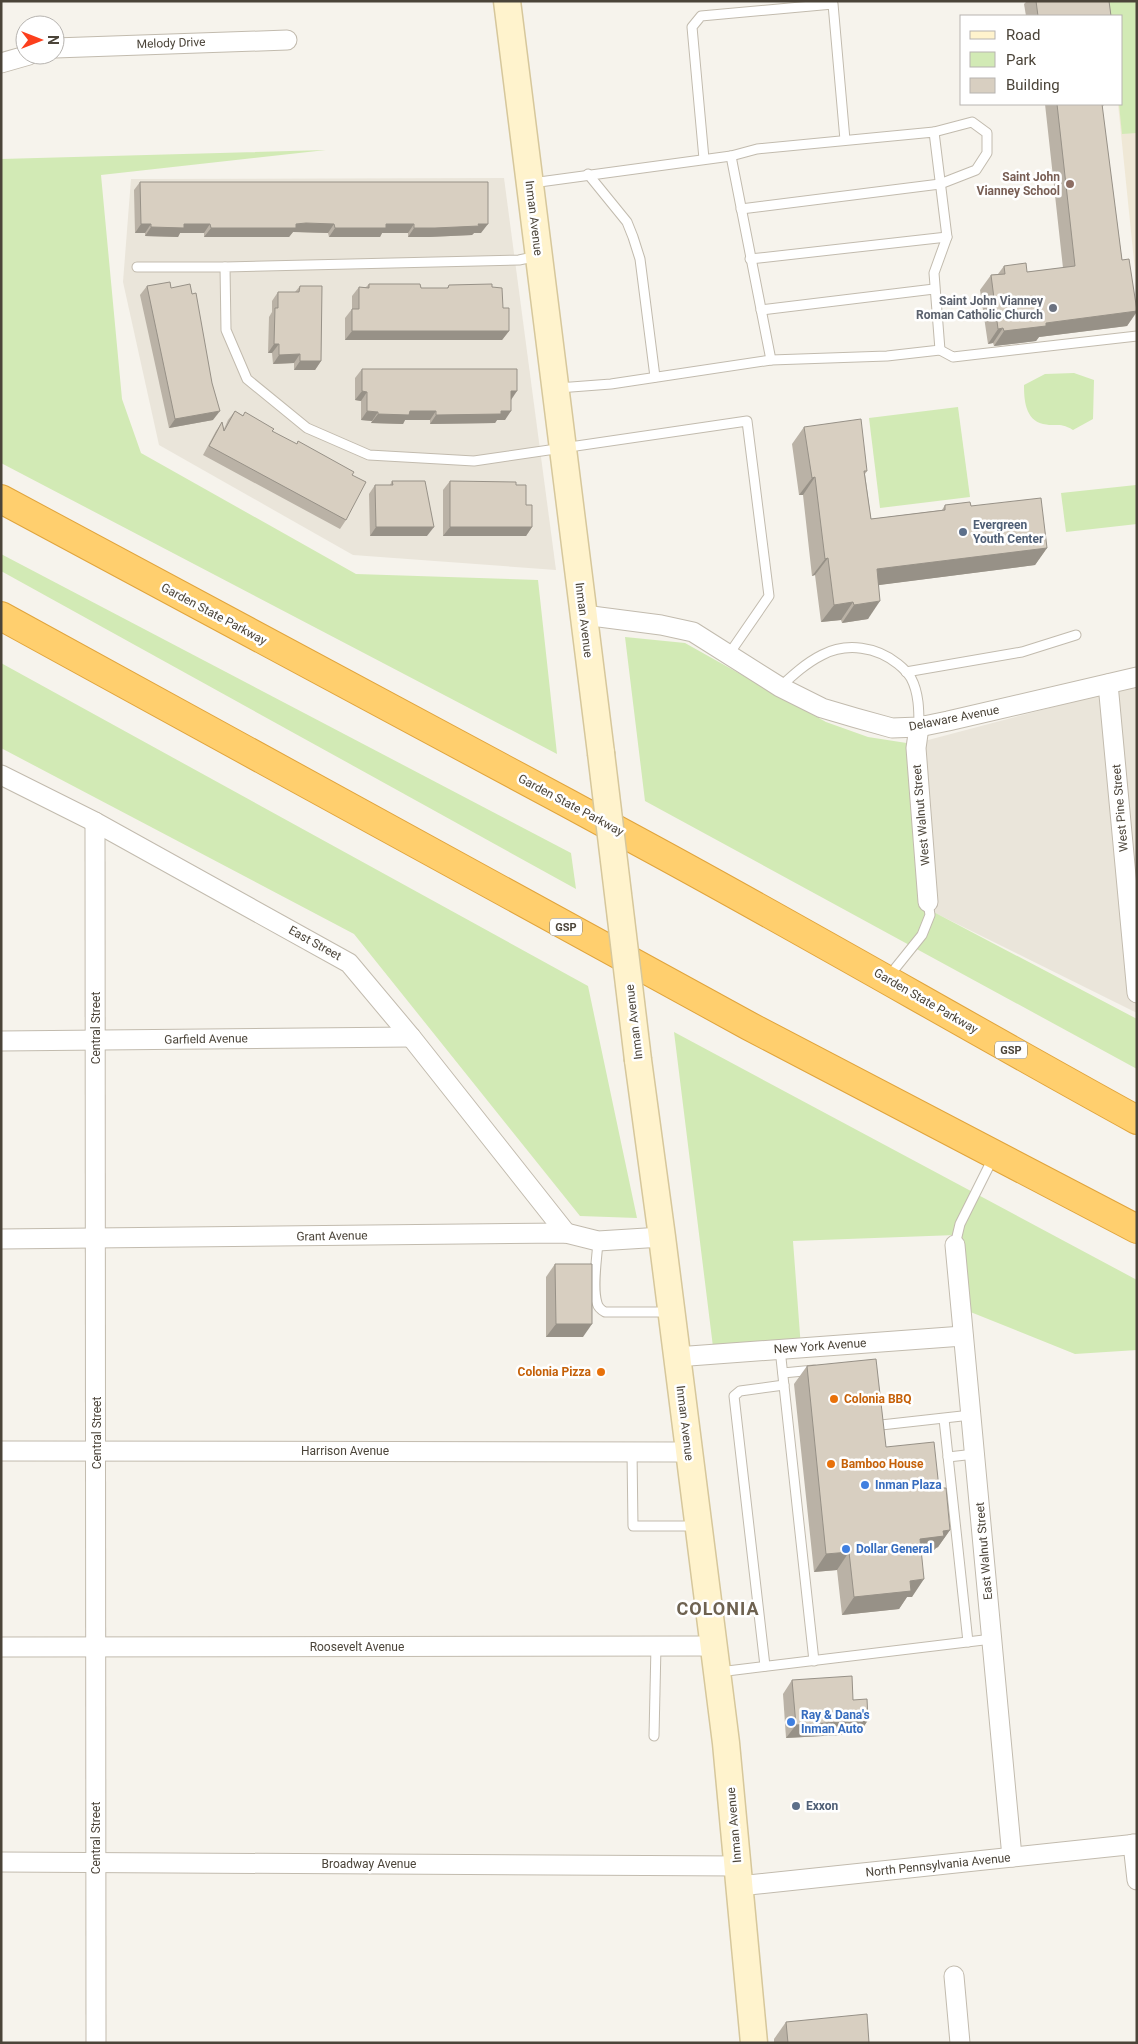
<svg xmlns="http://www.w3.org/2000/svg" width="1138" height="2044" font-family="Roboto,sans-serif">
	<rect width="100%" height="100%" fill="#f6f3ec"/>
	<g fill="#eae5da">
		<path d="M504 178 556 570 353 555 159 445 123 282 131 179Z"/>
		<path d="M1137 685V1013L925 908 913 744Z"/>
	</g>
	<path fill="#efe8d6" d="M1137 1V290L1118 104H1122V16Z"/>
	<g fill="#d2eab5">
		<path d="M1108 1H1137V133L1122 134 1119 104H1122V16H1109Z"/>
		<path d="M326 150 101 175 122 399 141 453 356 574 538 580 557 754 1 463V159Z"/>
		<path d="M1074 373 1094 380 1093 419 1073 430C1059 422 1057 427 1043 424 1025 420 1024 399 1024 385L1045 374Z"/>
		<path d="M958 407 970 497 880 508 869 418Z"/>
		<path d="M1136 485 1137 524 1066 532 1061 493Z"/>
		<path d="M1 554 571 853 576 889 1 571Z"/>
		<path d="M625 637 685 643 826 722 868 737 913 744 926 908 1137 1019V1069L645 801Z"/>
		<path d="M1 663 588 986 637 1218 580 1216 354 934 1 748Z"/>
		<path d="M674 1032 1137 1280V1350L1075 1354 963 1309 956 1235 793 1241 801 1348 714 1355Z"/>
	</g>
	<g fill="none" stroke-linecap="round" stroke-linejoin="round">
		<defs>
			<g id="service">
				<path d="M731 156 771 360"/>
				<path d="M704 159 692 27 701 16 833 4 845 140"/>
				<path d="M588 174 627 222 633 237 640 259 655 377"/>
				<path d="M532 183 731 156 757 149 934 132 947 237 934 273 940 350 887 356 771 360 611 384 558 388"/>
				<path d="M741 209 940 184 976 170 987 153V133L972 122 934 132"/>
				<path d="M538 256 519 260 225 267 226 330 247 379 307 428 369 455 474 461 747 421 769 596 729 654"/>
				<path d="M750 259 947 237"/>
				<path d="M137 267H225"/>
				<path d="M761 310 934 289"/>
				<path d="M940 350 953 357 1137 336"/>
				<path d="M906 672 1022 652 1076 635"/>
				<path d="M780 687C793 675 806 663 822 655 847 642 877 647 898 664 903 668 908 673 911 678 919 693 919 711 919 727"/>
				<path d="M889 976 922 935 930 915 928 902"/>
				<path d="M598 1241C597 1259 592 1287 597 1303 598 1307 601 1310 605 1312H670"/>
				<path d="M955 1245 960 1224 994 1156"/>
				<path d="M780 1349 814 1661"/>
				<path d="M783 1373 814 1370"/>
				<path d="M874 1418 881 1425 971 1415"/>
				<path d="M944 1419 968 1642"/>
				<path d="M632 1452 633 1526H696"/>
				<path d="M948 1457 975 1454"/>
				<path d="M765 1666 734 1396 740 1391 784 1385"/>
				<path d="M719 1672 992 1639"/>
				<path d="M654 1736 656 1646"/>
			</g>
			<g id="minor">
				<path d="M55 48 287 40"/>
				<path d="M1 63 29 55"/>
				<path d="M584 615 661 625 693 632 780 687 822 708 856 718 892 728 919 727 948 721 1137 677"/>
				<path d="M1108 684 1137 993"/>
				<path d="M919 727 916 748 928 902"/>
				<path d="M1 775 95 822 349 963 411 1037 566 1233"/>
				<path d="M95 822 96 2043"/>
				<path d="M1 1041 411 1037"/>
				<path d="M1 1239 566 1233 598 1241 662 1237"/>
				<path d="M955 1245 1012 1857"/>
				<path d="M676 1357 963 1336"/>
				<path d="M1 1451 689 1452"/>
				<path d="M1 1647 713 1646"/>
				<path d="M1133 1844 1137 1880"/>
				<path d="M1 1862 738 1866"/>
				<path d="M739 1886 1137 1844"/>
				<path d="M954 1976 960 2043"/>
			</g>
			<g id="secondary">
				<path d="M507 1 601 753"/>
				<path d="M638 1060 662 1237 726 1743 754 2043"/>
			</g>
			<g id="motorway">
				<path d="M1 499C219 616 437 732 654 850 816 938 975 1031 1137 1120"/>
				<path d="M1 616 749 1026 1137 1229"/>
			</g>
		</defs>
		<use href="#service" stroke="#c2bbae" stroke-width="11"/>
		<use href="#minor" stroke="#c2bbae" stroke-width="21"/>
		<use href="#secondary" stroke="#d6c79b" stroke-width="29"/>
		<use href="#motorway" stroke="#e0a43c" stroke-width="30"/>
		<use href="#service" stroke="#fff" stroke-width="9"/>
		<use href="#minor" stroke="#fff" stroke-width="19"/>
		<use href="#secondary" stroke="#fff3cd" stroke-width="26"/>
		<use href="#motorway" stroke="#ffcf6e" stroke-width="28"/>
		<defs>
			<path id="secondary-bridge" d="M601 753 638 1060"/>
		</defs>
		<use href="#secondary-bridge" stroke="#d6c79b" stroke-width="29" stroke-linecap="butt"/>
		<use href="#secondary-bridge" stroke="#fff3cd" stroke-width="26"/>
	</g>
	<g fill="#bab2a6">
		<path d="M1027 1H1109L1111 16H1026L1024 4Z"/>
		<path d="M1045 104H1105L1102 107 1122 260 1137 312 1127 326 1039 337 1036 341 994 346 993 343 988 344 980 290 991 275 998 274 1004 266 1027 272 1063 268Z"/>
		<path d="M140 182 481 233H474L472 235 429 237H408V233H382L380 237H329L328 233 299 232H293L289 237H204V233H180L178 237 145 236V233H135L134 190Z"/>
		<path d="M369 284 421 288H447L449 285 492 287 503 308 509 331 502 340H345V318L352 309V296L359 287H366Z"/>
		<path d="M147 286 171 288 213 420 169 428 140 295Z"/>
		<path d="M300 286 321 361 315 370H294V363L273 364 272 353H268L269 317 272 312V301L278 292H295Z"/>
		<path d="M362 369 511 400 505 420H497L495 423 430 424V420H405L403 424 371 423 372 421 361 420V401L355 400V378Z"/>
		<path d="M235 411 352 475 346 520 340 529 203 455 216 431 222 422 224 429 228 420Z"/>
		<path d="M804 427 867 471 865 474 871 519 942 510 945 505 971 506 1047 548 1035 565 878 585 868 619 842 623 841 620 821 622 815 575 812 576 803 495H799L792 444Z"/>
		<path d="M392 481 427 536H370L369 494 375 485H390Z"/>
		<path d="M450 481 516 485 526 505 532 527 526 536H443V490Z"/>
		<path d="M555 1264 583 1337H546V1277Z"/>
		<path d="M807 1366 886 1447 939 1488 950 1530 938 1547 936 1548 931 1553 921 1555 912 1597H907L899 1609 842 1615 837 1570 814 1572 794 1384Z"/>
		<path d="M792 1680 853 1700 868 1720 859 1734 786 1738 783 1694Z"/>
		<path d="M786 2022 869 2043H774V2039Z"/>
	</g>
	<g fill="#979187">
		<path d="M306 223 334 224 328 233 293 232 289 237H204L211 228Z"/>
		<path d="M141 224H151L145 233H135Z"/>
		<path d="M184 224H210L204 233H180L178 237 145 236 151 227Z"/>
		<path d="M386 224H414L408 233H382L380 237H329L335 228Z"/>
		<path d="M478 224H488L481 233H474L472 235 429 237H408L414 228Z"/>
		<path d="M1137 311 1127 326 1039 337 1036 341 994 346 1004 331 1046 323Z"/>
		<path d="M1003 328 993 343 988 344 998 329Z"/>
		<path d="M352 331H509L502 340H345Z"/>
		<path d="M274 344H279L272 353H268Z"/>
		<path d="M300 354 294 363 273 364 279 355Z"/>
		<path d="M300 361H321L315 370H294Z"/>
		<path d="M362 391 367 392 361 401 355 400Z"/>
		<path d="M511 391H517L511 400Z"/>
		<path d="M220 411 213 420 169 428 175 419Z"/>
		<path d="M367 411 378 412 372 421 361 420Z"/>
		<path d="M410 411H436L430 420H405L403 424 371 423 378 414Z"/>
		<path d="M501 411H511L505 420H497L495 423 430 424 436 415Z"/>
		<path d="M815 477 803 495H799L812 478Z"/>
		<path d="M376 527H434L427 536H370Z"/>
		<path d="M450 527H532L526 536H443Z"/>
		<path d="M1047 548 1035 565 864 587 877 569Z"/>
		<path d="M828 558 815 575 812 576 825 559Z"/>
		<path d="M880 601 868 619 842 623 854 605Z"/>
		<path d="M853 602 841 620 821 622 834 605Z"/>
		<path d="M556 1324H592L583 1337H546Z"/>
		<path d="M950 1530 938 1547 936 1548 931 1553 907 1556 920 1539 943 1531Z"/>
		<path d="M849 1552 837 1570 814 1572 826 1554Z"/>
		<path d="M924 1579 912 1597H907L899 1609 842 1615 854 1597 910 1581Z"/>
		<path d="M868 1720 859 1734 786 1738 796 1725Z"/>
	</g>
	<g fill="#d8cfc1" stroke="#979187">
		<path d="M1036 1H1109L1111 16H1038Z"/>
		<path d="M1057 104H1102L1122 260 1129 259 1137 311 1046 323V326L1004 331 1003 328 998 329 991 275 1005 274 1004 266 1026 263 1027 272 1075 266Z"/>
		<path d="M140 182H488V224H478L479 226 435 228H414V224H386V228H335L334 224 306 223 296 224V228H211L210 224H184V228L151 227V224H141Z"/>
		<path d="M170 282 171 288 190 284 192 294 196 293 212 383 220 411 175 419 147 286Z"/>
		<path d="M369 284H420L421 288H448L449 285 492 284V287L502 288 503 308H509V331H352V309H359V287L369 288Z"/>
		<path d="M300 286H322L321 361H300V354L279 355V344H274L275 308H278V292H299Z"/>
		<path d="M362 369H517V391H511V411H501V414L436 415V411H410L409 415 378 414V412L367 411V392L362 391Z"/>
		<path d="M235 411 243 416 245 412 274 429 272 431 297 444 298 441 354 472 352 475 366 482 346 520 209 446 222 422 224 431Z"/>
		<path d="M861 419 867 471H864L871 519 945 510V505L970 502 971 506 1041 498 1047 548 877 569 880 601 854 605 853 602 834 605 828 558 825 559 815 477 812 478 804 427Z"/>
		<path d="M392 481H425L434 527H376L375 485H393Z"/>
		<path d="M450 481 516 482V485H526V505H532V527H450Z"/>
		<path d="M555 1264H592V1324H556Z"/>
		<path d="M876 1359 886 1447 934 1442 939 1488H946L950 1530 943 1531 944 1536 920 1539 924 1579 910 1581 911 1591 854 1597 849 1552 826 1554 807 1366Z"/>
		<path d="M852 1676 853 1700 867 1699 868 1720 796 1725 792 1680Z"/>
		<path d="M867 2014 869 2043H788L786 2022Z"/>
	</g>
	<circle fill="#8d6e63" stroke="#fff" stroke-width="2" cx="1070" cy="184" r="5"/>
	<circle fill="#6b7280" stroke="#fff" stroke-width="2" cx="1053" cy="308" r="5"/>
	<g fill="#5c6f8a" stroke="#fff" stroke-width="2">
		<circle cx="963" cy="532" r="5"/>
		<circle cx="796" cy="1806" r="5"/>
	</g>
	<g fill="#e8710a" stroke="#fff" stroke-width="2">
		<circle cx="601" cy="1372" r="5"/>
		<circle cx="834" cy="1399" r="5"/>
		<circle cx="831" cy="1464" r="5"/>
	</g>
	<g fill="#3f7fe0" stroke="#fff" stroke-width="2">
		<circle cx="865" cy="1485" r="5"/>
		<circle cx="846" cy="1549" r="5"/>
		<circle cx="791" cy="1722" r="5"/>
	</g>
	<g text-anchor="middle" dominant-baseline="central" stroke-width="5" stroke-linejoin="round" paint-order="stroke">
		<g fill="#fff" stroke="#817c74" stroke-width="1">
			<rect x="550" y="918.5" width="32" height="17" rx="4"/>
			<rect x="995" y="1041.5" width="32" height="17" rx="4"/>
		</g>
		<g font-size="11" font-weight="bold" fill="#4b4439">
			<text x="566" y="927">GSP</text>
			<text x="1011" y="1050">GSP</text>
		</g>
		<g font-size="12" fill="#4b4439" stroke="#fff">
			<text transform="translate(171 43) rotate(-2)">Melody Drive</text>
			<text transform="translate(534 218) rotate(83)">Inman Avenue</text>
			<text transform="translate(214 614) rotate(28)">Garden State Parkway</text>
			<text transform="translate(584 620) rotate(83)">Inman Avenue</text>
			<text transform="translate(954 718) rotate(-11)">Delaware Avenue</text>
			<text transform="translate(571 805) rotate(28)">Garden State Parkway</text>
			<text transform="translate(1120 808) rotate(-95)">West Pine Street</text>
			<text transform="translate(921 815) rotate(-95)">West Walnut Street</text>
			<text transform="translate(315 943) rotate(29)">East Street</text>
			<text transform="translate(926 1001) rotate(30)">Garden State Parkway</text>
			<text transform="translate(634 1022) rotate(-97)">Inman Avenue</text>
			<text transform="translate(96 1028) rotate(-90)">Central Street</text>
			<text transform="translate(206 1039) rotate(-1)">Garfield Avenue</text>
			<text transform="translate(332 1236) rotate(-1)">Grant Avenue</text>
			<text transform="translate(820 1346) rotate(-4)">New York Avenue</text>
			<text transform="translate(685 1423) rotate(83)">Inman Avenue</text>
			<text transform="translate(97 1433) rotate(-90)">Central Street</text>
			<text x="345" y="1451">Harrison Avenue</text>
			<text transform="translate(984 1551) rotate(-95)">East Walnut Street</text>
			<text x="357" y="1647">Roosevelt Avenue</text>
			<text transform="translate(734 1825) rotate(-95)">Inman Avenue</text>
			<text transform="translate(96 1838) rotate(-90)">Central Street</text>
			<text x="369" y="1864">Broadway Avenue</text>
			<text transform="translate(938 1865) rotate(-6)">North Pennsylvania Avenue</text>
		</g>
		<g font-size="12" font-weight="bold" fill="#785e54" stroke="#fff" text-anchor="end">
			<text x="1060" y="177">Saint John<tspan x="1060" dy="14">Vianney School</tspan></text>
		</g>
		<g font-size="12" font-weight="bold" fill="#5b616d" stroke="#fff" text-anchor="end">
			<text x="1043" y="301">Saint John Vianney<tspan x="1043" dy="14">Roman Catholic Church</tspan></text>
		</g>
		<g font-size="12" font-weight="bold" fill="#4e5e75" stroke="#fff" text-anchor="start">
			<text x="973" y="525">Evergreen<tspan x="973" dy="14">Youth Center</tspan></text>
			<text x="806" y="1806">Exxon</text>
		</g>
		<g font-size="12" font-weight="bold" fill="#c56008" stroke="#fff" text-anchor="start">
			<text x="591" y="1372" text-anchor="end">Colonia Pizza</text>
			<text x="844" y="1399">Colonia BBQ</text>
			<text x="841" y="1464">Bamboo House</text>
		</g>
		<g font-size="12" font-weight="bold" fill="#366cbe" stroke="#fff" text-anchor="start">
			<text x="875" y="1485">Inman Plaza</text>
			<text x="856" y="1549">Dollar General</text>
			<text x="801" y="1715">Ray &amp; Dana's<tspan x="801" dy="14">Inman Auto</tspan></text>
		</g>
		<g font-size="18" font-weight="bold" letter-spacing="1" fill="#6e6250" stroke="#fff">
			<text x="718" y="1608">COLONIA</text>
		</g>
	</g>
	<rect width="1138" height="2044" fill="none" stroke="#4b4439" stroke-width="5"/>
	<rect x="960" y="15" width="162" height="90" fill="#ffffff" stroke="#b7b4b0"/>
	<rect x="970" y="31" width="25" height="8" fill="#fff3cd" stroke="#b7b4b0"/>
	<text x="1006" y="40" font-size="15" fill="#4b4439">Road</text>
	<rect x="970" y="52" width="25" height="15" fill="#d2eab5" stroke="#b7b4b0"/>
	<text x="1006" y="65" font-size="15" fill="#4b4439">Park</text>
	<rect x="970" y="78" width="25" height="15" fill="#d8cfc1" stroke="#b7b4b0"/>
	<text x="1006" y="90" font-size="15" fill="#4b4439">Building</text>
	<g transform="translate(40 40) rotate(90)"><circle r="24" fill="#ffffff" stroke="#b7b4b0"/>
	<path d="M0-4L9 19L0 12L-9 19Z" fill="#fc3f1d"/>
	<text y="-8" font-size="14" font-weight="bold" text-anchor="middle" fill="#4b4439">N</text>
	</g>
</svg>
